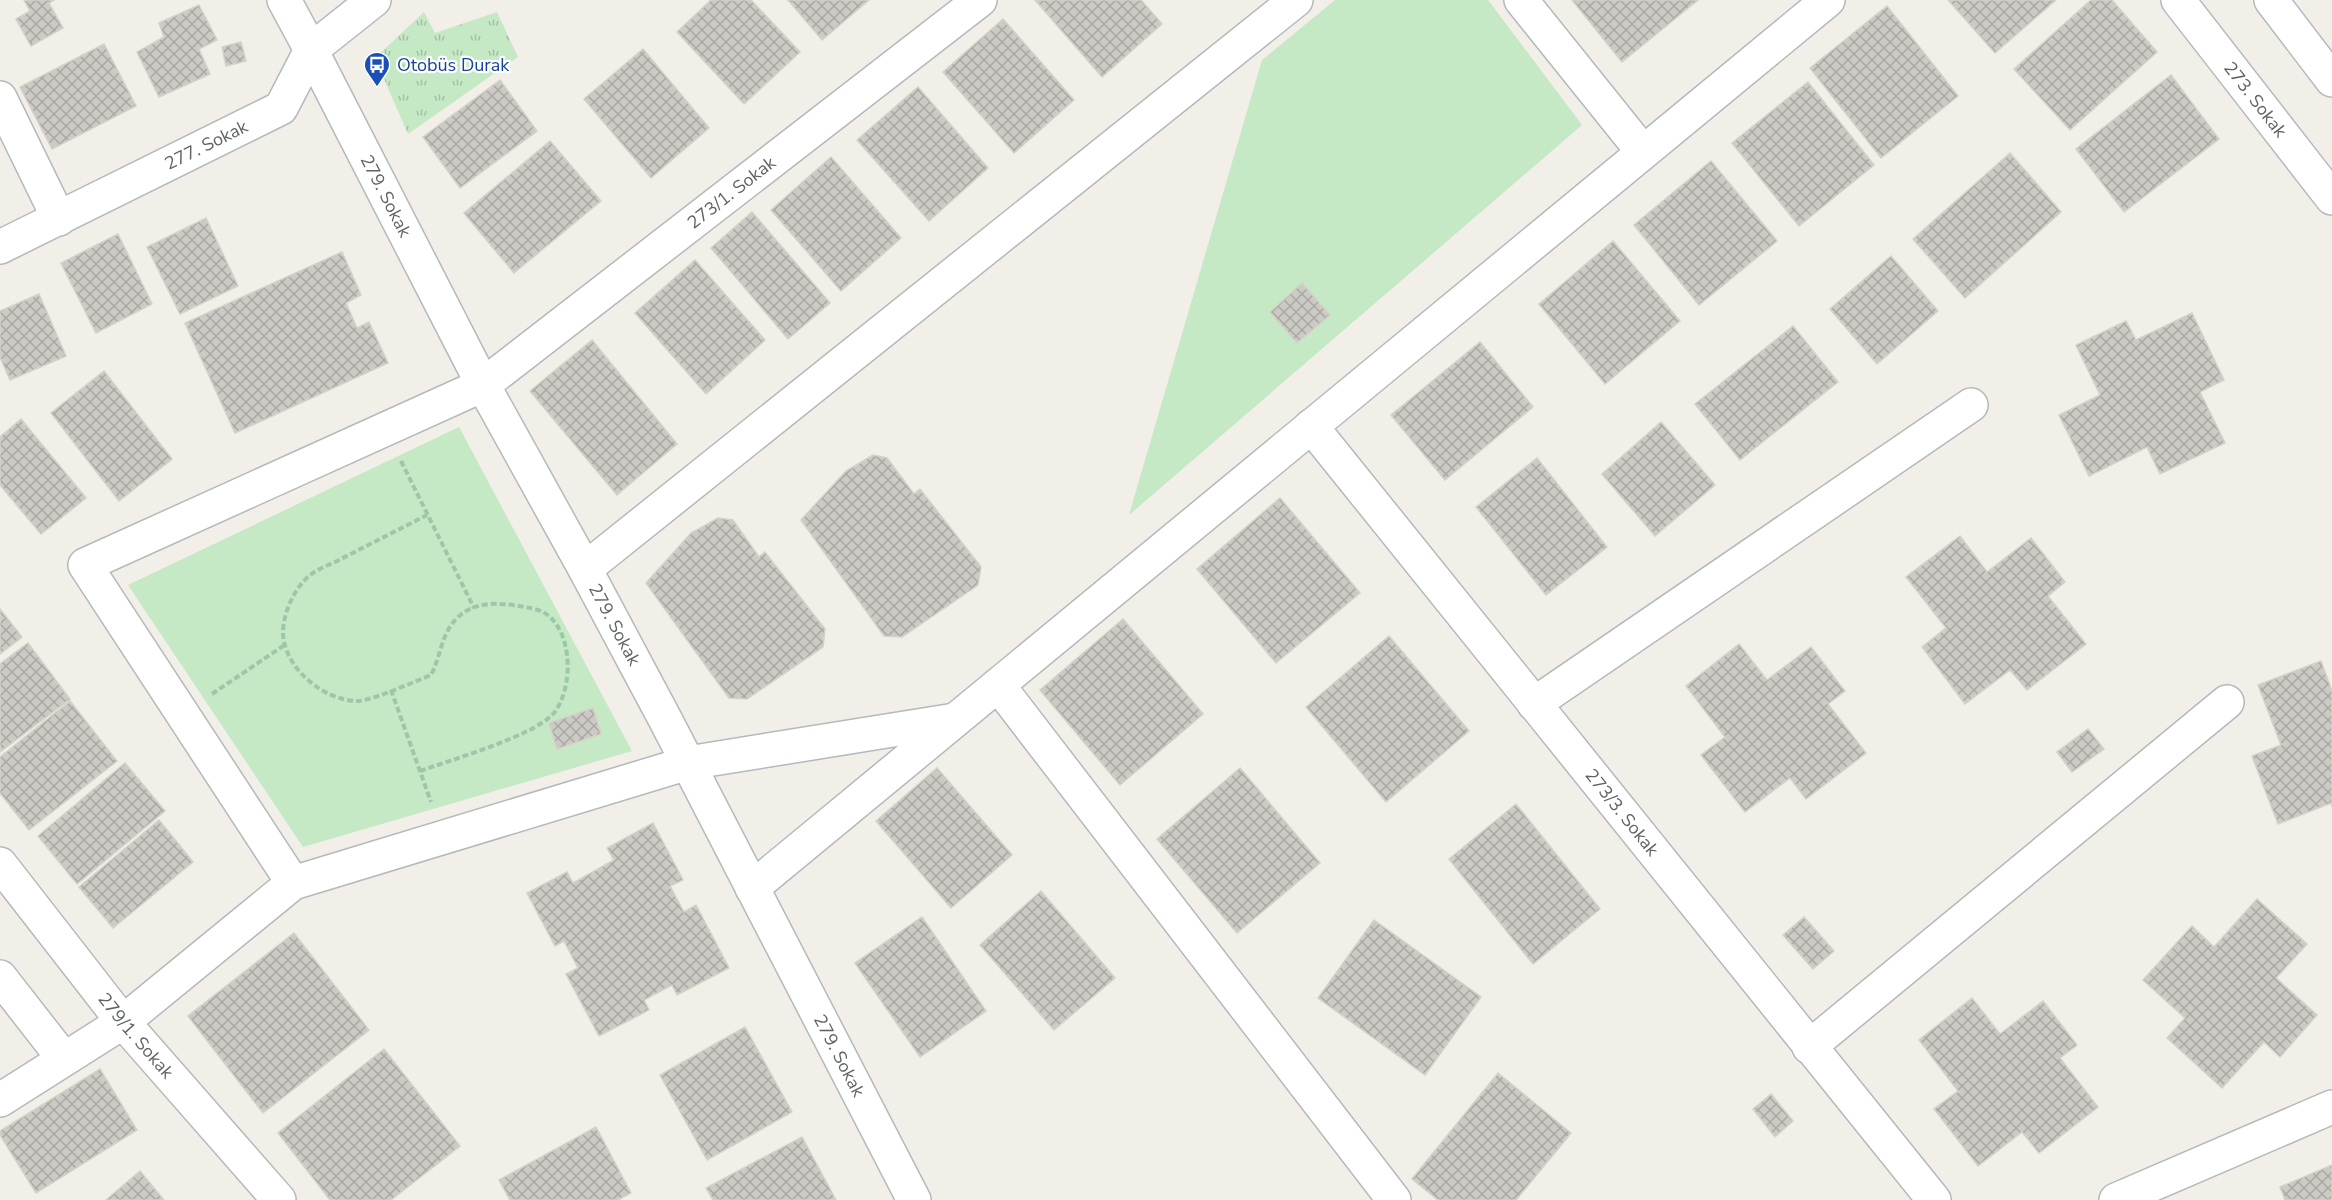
<svg xmlns="http://www.w3.org/2000/svg" width="2332" height="1200" font-family="'Nunito Sans',sans-serif">
	<defs>
		<pattern id="grass-tufts" width="24" height="20" patternUnits="userSpaceOnUse" patternTransform="scale(1.5)"><rect width="24" height="20" fill="#c5e8c5"/><path d="M3 7l-1-3M5 7V3M7 7l1-3M15 17l-1-3M17 17v-4M19 17l1-3" fill="none" stroke="#a3c0a4"/></pattern>
		<pattern id="building-cross-hatch" width="8" height="8" patternUnits="userSpaceOnUse" patternTransform="scale(1.5)"><rect width="8" height="8" fill="#cccac5"/><path d="M0 0l8 8M0 8l8-8" fill="none" stroke="#a9a8a4"/></pattern>
	</defs>
	<rect width="100%" height="100%" fill="#f1efe8"/>
	<path fill="url(#grass-tufts)" d="M424 12 435 33 497 12 518 57 408 134 375 58Z"/>
	<g fill="#c5e8c5">
		<path d="M1335 0H1488L1582 125 1129 515 1262 60Z"/>
		<path d="M459 427 632 751 303 847 128 585Z"/>
	</g>
	<g fill="url(#building-cross-hatch)" stroke="#d6d1c6" stroke-width="1.5">
		<path d="M24 0H54L49 3 63 28 31 46 16 19 30 11Z"/>
		<path d="M711 0H751L800 52 744 104 677 32Z"/>
		<path d="M788 0H869L822 40Z"/>
		<path d="M1035 0H1141L1162 24 1102 77Z"/>
		<path d="M1572 0H1698L1622 62Z"/>
		<path d="M1948 0H2056L1995 53Z"/>
		<path d="M2091 0H2112L2157 52 2070 130 2014 69Z"/>
		<path d="M199 5 217 40 199 49 210 74 159 97 137 52 164 37 159 23Z"/>
		<path d="M1887 6 1958 96 1881 158 1810 68Z"/>
		<path d="M1003 19 1074 100 1014 153 943 72Z"/>
		<path d="M241 42 246 61 226 66 222 47Z"/>
		<path d="M104 44 136 106 52 149 20 87Z"/>
		<path d="M643 49 709 128 651 178 584 99Z"/>
		<path d="M2171 75 2219 139 2124 212 2076 149Z"/>
		<path d="M500 80 537 131 460 188 423 137Z"/>
		<path d="M1808 82 1874 165 1799 226 1732 143Z"/>
		<path d="M918 87 988 168 929 221 857 140Z"/>
		<path d="M550 141 601 201 514 273 464 213Z"/>
		<path d="M2010 153 2061 212 1965 298 1913 239Z"/>
		<path d="M831 157 901 238 841 291 771 210Z"/>
		<path d="M1711 161 1777 241 1699 305 1634 225Z"/>
		<path d="M752 212 830 303 788 339 711 248Z"/>
		<path d="M206 218 238 286 180 314 147 247Z"/>
		<path d="M118 234 152 304 96 333 61 263Z"/>
		<path d="M1613 241 1680 321 1605 384 1539 304Z"/>
		<path d="M342 252 361 295 346 303 357 328 369 322 388 363 235 433 185 323Z"/>
		<path d="M1891 256 1938 311 1877 364 1830 309Z"/>
		<path d="M695 260 765 340 706 394 635 313Z"/>
		<path d="M1302 283 1330 315 1297 343 1270 312Z"/>
		<path d="M39 294 66 356 10 380 0 357V311Z"/>
		<path d="M2192 313 2224 380 2200 392 2225 443 2160 474 2147 447 2089 476 2059 415 2100 395 2076 345 2126 321 2136 340Z"/>
		<path d="M1793 326 1838 382 1740 460 1695 404Z"/>
		<path d="M592 340 677 444 617 495 530 391Z"/>
		<path d="M1480 342 1533 407 1445 480 1391 415Z"/>
		<path d="M104 371 172 459 119 501 51 413Z"/>
		<path d="M21 419 86 498 41 534 0 485V437Z"/>
		<path d="M1661 422 1715 485 1655 536 1602 474Z"/>
		<path d="M873 455 887 458 914 494 920 489 981 567 978 585 902 637 884 636 801 520 846 471Z"/>
		<path d="M1537 458 1607 547 1546 595 1476 507Z"/>
		<path d="M1280 498 1360 593 1276 663 1197 569Z"/>
		<path d="M718 518 733 520 759 557 765 552 825 629 823 647 747 699 729 698 646 583 691 533Z"/>
		<path d="M1960 536 1987 572 2031 538 2065 582 2048 596 2086 644 2027 690 2010 670 1965 704 1922 647 1946 628 1906 577Z"/>
		<path d="M0 609 22 637 0 654Z"/>
		<path d="M1123 619 1203 714 1120 785 1040 690Z"/>
		<path d="M1389 636 1469 731 1386 802 1306 707Z"/>
		<path d="M28 643 70 699 0 752V664Z"/>
		<path d="M1739 644 1767 680 1811 647 1845 691 1828 704 1866 753 1806 799 1790 778 1745 812 1701 755 1725 737 1686 686Z"/>
		<path d="M2321 661 2332 691V807L2331 803 2278 824 2252 756 2281 745 2258 685Z"/>
		<path d="M70 701 117 761 29 830 0 793V757Z"/>
		<path d="M593 708 601 734 557 749 549 723Z"/>
		<path d="M2088 729 2104 749 2072 772 2057 752Z"/>
		<path d="M125 763 165 811 77 884 38 836Z"/>
		<path d="M937 768 1012 855 951 908 876 821Z"/>
		<path d="M1240 768 1320 863 1237 933 1157 839Z"/>
		<path d="M1516 804 1600 909 1533 964 1449 859Z"/>
		<path d="M159 820 193 862 113 928 79 887Z"/>
		<path d="M653 823 683 880 670 886 684 912 696 905 729 968 677 995 672 985 644 1000 649 1010 599 1036 566 974 578 968 564 941 555 946 527 893 567 872 573 883 614 860 607 848Z"/>
		<path d="M1041 891 1115 978 1054 1030 980 945Z"/>
		<path d="M2257 899 2307 944 2276 978 2317 1015 2280 1057 2264 1042 2222 1088 2167 1038 2185 1018 2143 980 2192 926 2214 947Z"/>
		<path d="M922 917 986 1011 920 1057 855 963Z"/>
		<path d="M1804 917 1834 951 1813 969 1783 935Z"/>
		<path d="M1374 920 1481 997 1425 1075 1318 998Z"/>
		<path d="M294 933 369 1030 263 1113 188 1016Z"/>
		<path d="M1972 998 2000 1034 2043 1001 2077 1045 2060 1058 2098 1107 2039 1153 2022 1132 1978 1166 1934 1109 1958 1091 1919 1040Z"/>
		<path d="M745 1027 792 1112 707 1160 660 1075Z"/>
		<path d="M384 1049 460 1146 391 1200H330L278 1133Z"/>
		<path d="M100 1069 137 1130 36 1193 0 1135V1131Z"/>
		<path d="M1498 1073 1571 1133 1516 1200H1438L1412 1179Z"/>
		<path d="M1771 1094 1793 1121 1775 1137 1753 1109Z"/>
		<path d="M596 1127 631 1193 618 1200H510L499 1180Z"/>
		<path d="M802 1137 836 1200H713L706 1188Z"/>
		<path d="M2332 1165V1200H2285L2280 1187Z"/>
		<path d="M140 1171 164 1200H106Z"/>
	</g>
	<g fill="none" stroke-linecap="round" stroke-linejoin="round">
		<defs>
			<g id="street">
				<path d="M1521 0 1643 152"/>
				<path id="s1" d="M311 50 483 385 585 569 665 719 914 1200"/>
				<path d="M0 98 59 219"/>
				<path id="s2" d="M0 247 281 108 311 50 374 0"/>
				<path id="s3" d="M1311 426 1934 1200"/>
				<path d="M585 569 1296 0"/>
				<path d="M998 685 1394 1200"/>
				<path d="M1534 704 1971 405"/>
				<path id="s4" d="M0 864 123 1022 279 1200"/>
				<path id="s5" d="M293 883 85 565 483 385 980 0"/>
				<path d="M752 888 1828 0"/>
				<path d="M0 977 64 1059"/>
				<path d="M1809 1047 2227 702"/>
				<path d="M0 1100 123 1022 293 883 688 763 955 720"/>
				<path d="M2116 1200 2332 1107"/>
			</g>
			<g id="secondary">
				<path d="M284 0 311 50"/>
				<path id="s6" d="M2178 0 2332 198"/>
				<path d="M2271 0 2332 80"/>
			</g>
		</defs>
		<use href="#street" stroke="#b5b8bc" stroke-width="36"/>
		<use href="#secondary" stroke="#b6babf" stroke-width="36"/>
		<g stroke="#9cc7a9" stroke-width="4" stroke-dasharray="6 3" stroke-linecap="butt">
			<path d="M401 461 474 608"/>
			<path d="M391 690 431 802"/>
			<path d="M212 694 286 644"/>
			<path d="M420 771C451 760 533 736 553 714 574 690 574 629 543 612 539 610 534 609 530 608 506 603 476 599 457 618 441 634 441 656 431 675 416 681 371 701 358 701 324 701 284 668 283 633 283 613 294 589 309 576 317 569 331 564 341 559 370 544 398 530 427 515"/>
		</g>
		<use href="#street" stroke="#fff" stroke-width="33"/>
		<use href="#secondary" stroke="#fff" stroke-width="33"/>
	</g>
	<defs>
		<symbol id="bus-pin" viewBox="-11 -11 22 30"><path d="M0 17L-7.5 6A9.5 9.5 0 1 1 7.5 6Z" fill="#1a4fb4" stroke="#fff"/><path d="M-5-6H5V4H4V6H2V4H-2V6H-4V4H-5ZM-3.5-4V0h7V-4ZM-3.5 1.2v1.5H-2V1.2ZM2 1.2v1.5H3.5V1.2Z" fill="#fff"/></symbol>
	</defs>
	<g fill-rule="evenodd">
		<use href="#bus-pin" x="362" y="50" width="30" height="40"/>
	</g>
	<g text-anchor="middle" dominant-baseline="central" stroke-width="4.5" stroke-linejoin="round" paint-order="stroke">
		<g font-size="18" fill="#164399" stroke="#fff" text-anchor="start">
			<text x="397" y="65">Otobüs Durak</text>
		</g>
		<g font-size="18" fill="#5f6368" stroke="#fff">
			<text stroke="none"><textPath href="#s6" startOffset="126">273. Sokak</textPath></text>
			<text stroke="none"><textPath href="#s2" startOffset="230">277. Sokak</textPath></text>
			<text stroke="none"><textPath href="#s5" startOffset="1131">273/1. Sokak</textPath></text>
			<text stroke="none"><textPath href="#s1" startOffset="164">279. Sokak</textPath></text>
			<text stroke="none"><textPath href="#s1" startOffset="650">279. Sokak</textPath></text>
			<text stroke="none"><textPath href="#s3" startOffset="496">273/3. Sokak</textPath></text>
			<text stroke="none"><textPath href="#s4" startOffset="219">279/1. Sokak</textPath></text>
			<text stroke="none"><textPath href="#s1" startOffset="1136">279. Sokak</textPath></text>
		</g>
	</g>
</svg>
